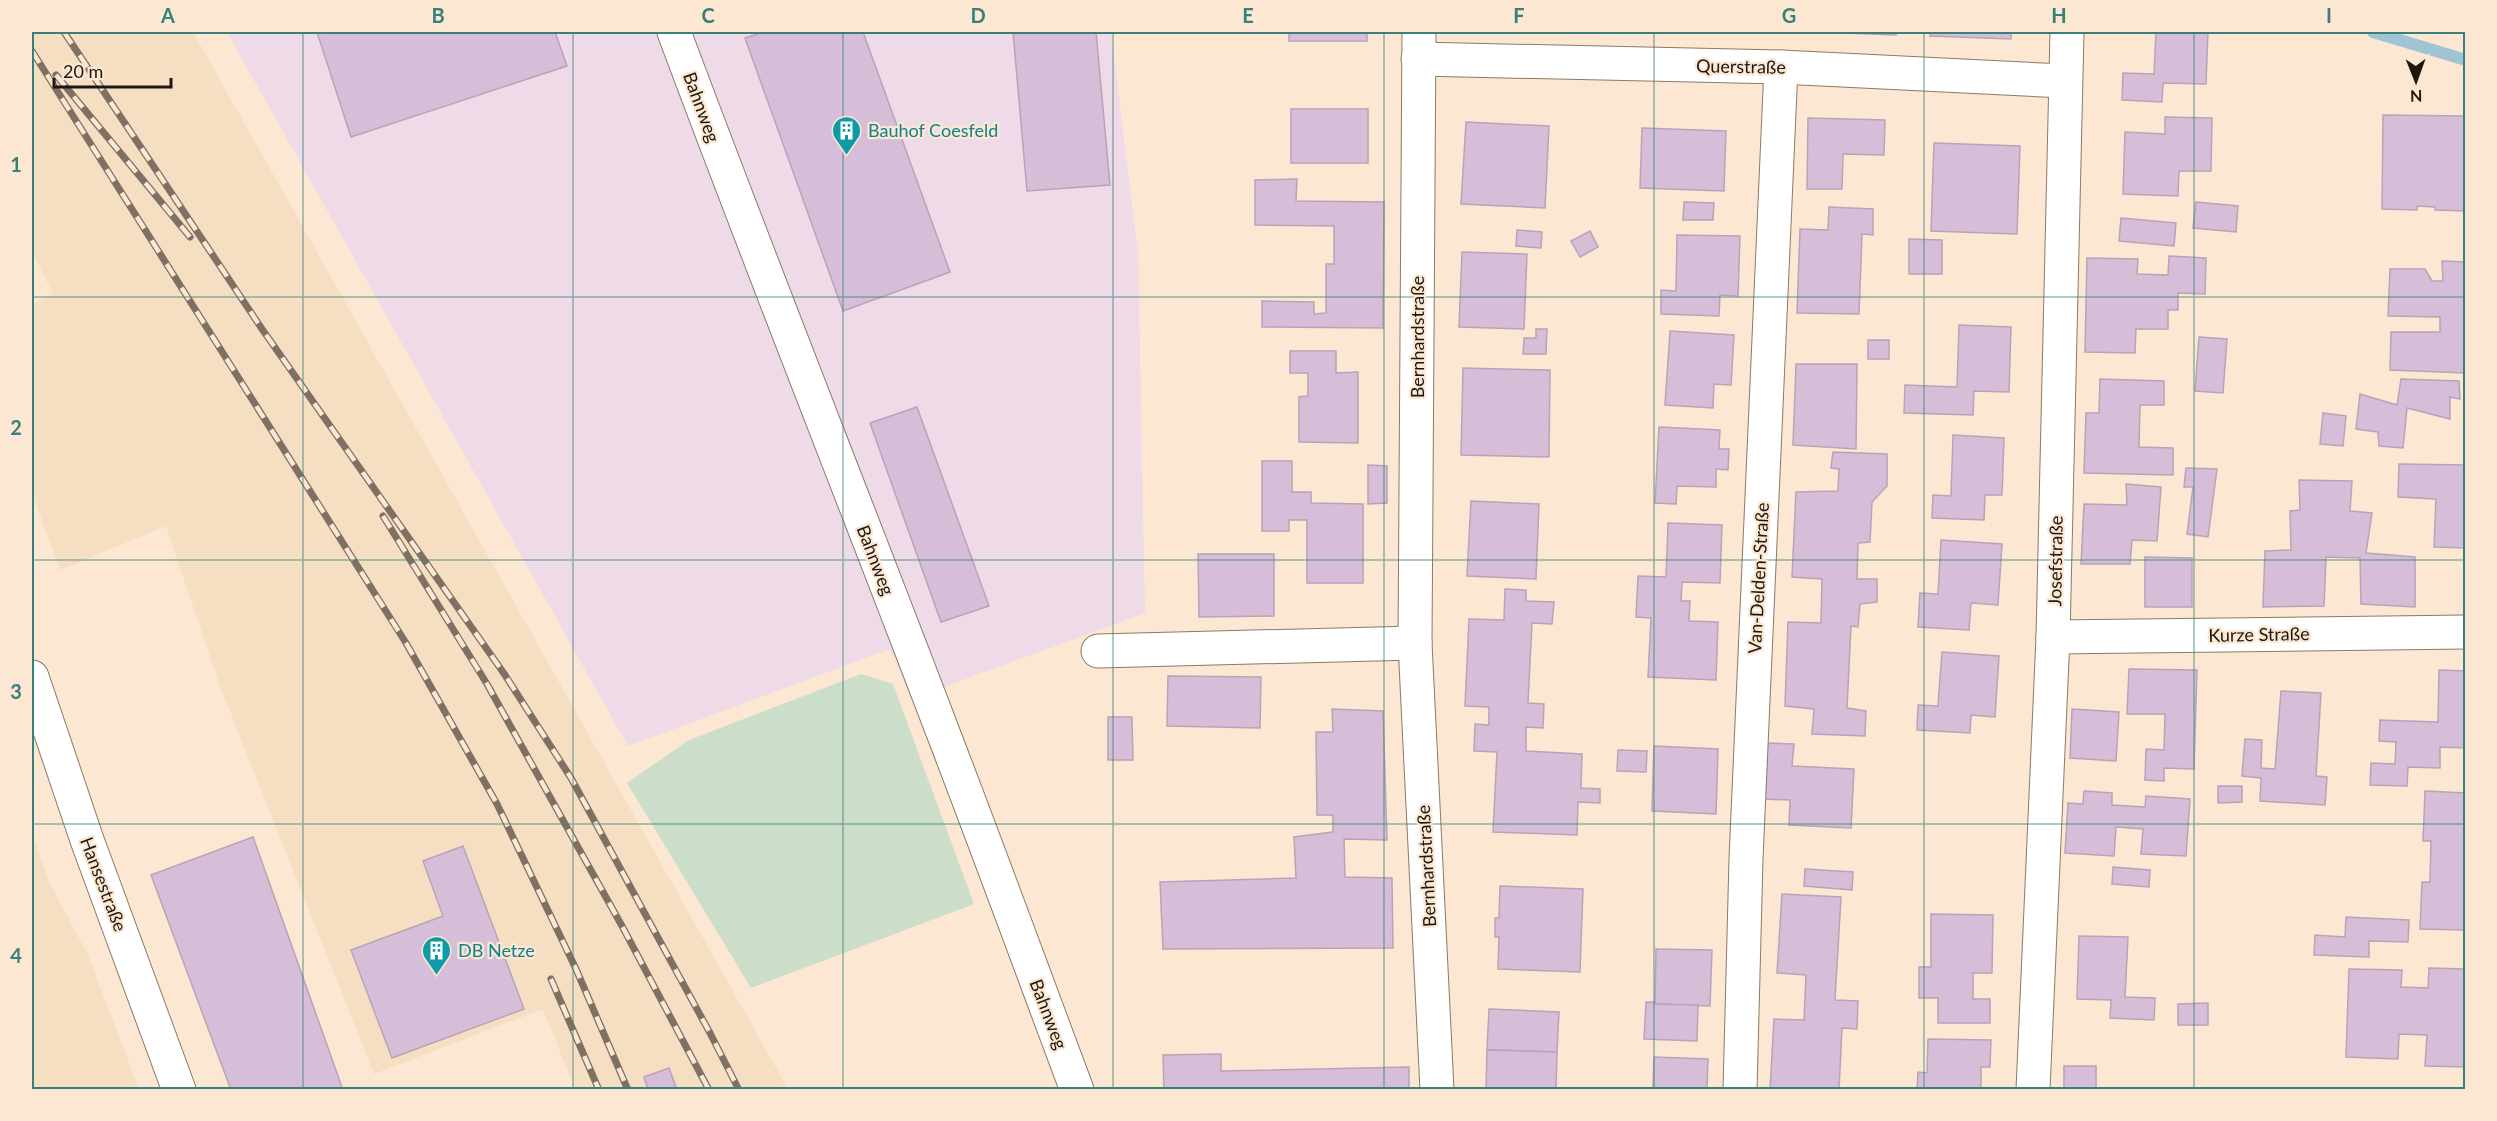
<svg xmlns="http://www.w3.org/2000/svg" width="2497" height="1121" font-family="Lato,sans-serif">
	<rect width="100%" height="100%" fill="#fbe7d2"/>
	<g fill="#f6dec2">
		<path d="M32 32H193L788 1089H575L543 1009 374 1074 220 686 166 526 60 570 32 493V304L53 294 32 251Z"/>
		<path d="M32 832 49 882 88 955 139 1089H32Z"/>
	</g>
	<path fill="#efdae8" d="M227 32H1111L1138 253 1145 613 911 699 890 649 628 746Z"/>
	<path fill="#ccdec9" d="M861 674 893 684 974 904 751 988 627 783 689 740Z"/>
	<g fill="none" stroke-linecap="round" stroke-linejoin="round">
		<path stroke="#a0c4d4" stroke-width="12" d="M2373 32 2466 60"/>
	</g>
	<g fill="#d6bed8" stroke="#b7a4b8" stroke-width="1.5">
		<path d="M317 32H555L567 66 351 137Z"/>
		<path d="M764 32H863L950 272 843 311 745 38Z"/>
		<path d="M1013 32H1096L1110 185 1027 191Z"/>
		<rect x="1289" y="32" width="78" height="9"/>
		<path d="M1819 32H1897L1896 35Z"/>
		<path d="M1931 32H2011V39L1930 36Z"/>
		<path d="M2156 32H2208L2206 84 2163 83 2162 102 2122 100 2123 73 2154 74Z"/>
		<rect x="1291" y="109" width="77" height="54"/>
		<path d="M2383 115 2466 116V211L2435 210V207L2417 206V210L2382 209Z"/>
		<path d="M2165 117 2212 118 2211 171H2179L2178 196 2123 194 2125 132 2165 134Z"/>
		<path d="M1808 118 1885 120 1884 155 1843 154 1842 189H1807Z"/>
		<path d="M1466 122 1549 126 1545 208 1461 204Z"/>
		<path d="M1642 128 1726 131 1724 191 1640 188Z"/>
		<path d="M1934 143 2020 146 2017 234 1931 231Z"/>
		<path d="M1297 179 1296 201 1384 202 1383 328 1262 327V301L1314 302V314L1326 313V264H1334V226L1255 225V180Z"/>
		<path d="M1684 202 1714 203 1713 220H1683Z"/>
		<path d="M2196 202 2238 206 2236 232 2193 228Z"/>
		<path d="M1829 207 1873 209V235L1862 234 1859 314 1797 313 1800 229 1828 230Z"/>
		<path d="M2121 218 2176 223 2174 246 2119 241Z"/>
		<path d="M1517 230 1542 232 1541 248 1516 246Z"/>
		<path d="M1590 231 1598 247 1580 257 1571 241Z"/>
		<path d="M1677 235 1740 236 1738 296 1720 295 1719 316 1661 314V290L1676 291Z"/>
		<path d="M1909 239 1942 240V274H1909Z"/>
		<path d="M1462 252 1527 254 1524 329 1459 327Z"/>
		<path d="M2169 256 2206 258 2205 294 2178 293V310H2168V329H2136L2135 353 2085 352 2087 258 2138 259 2137 274 2168 275Z"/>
		<path d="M2442 261 2466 262V373L2390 370 2391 332H2440V317L2388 316 2390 269H2425L2432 281H2443Z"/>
		<path d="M1959 325 2011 327 2009 392 1974 391 1973 415 1904 413 1905 385 1957 387Z"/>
		<path d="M1536 329H1547L1546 354H1523L1524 338H1536Z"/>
		<path d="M1670 331 1734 335 1731 385 1714 384 1713 408 1665 405Z"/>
		<path d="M2199 337 2227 339 2223 393 2195 391Z"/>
		<rect x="1868" y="340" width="21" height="19"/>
		<path d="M1290 351H1336V373L1358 372V443L1299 442V397L1308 396V373H1290Z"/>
		<path d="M1796 364H1857L1856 449 1793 445Z"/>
		<path d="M1463 368 1550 370 1549 457 1461 455Z"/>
		<path d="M2100 379 2164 381V405H2140L2139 447 2173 448V475L2084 473 2086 413H2099Z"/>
		<path d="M2401 379 2459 381 2460 399 2450 397V419L2407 408 2403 448 2379 446 2378 432 2356 429 2360 394 2397 405Z"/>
		<path d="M917 407 989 606 941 622 870 423Z"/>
		<path d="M2323 413 2346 416 2343 446 2320 444Z"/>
		<path d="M1659 427 1720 430 1719 449H1729L1728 470 1716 469V487L1677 486 1676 504 1655 503Z"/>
		<path d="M1953 435 2004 438 2002 495H1985L1984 520 1932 518 1933 495 1951 496Z"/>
		<path d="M1833 452 1887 454V486L1872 502 1870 542 1858 543 1857 579H1877V602L1860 604 1858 627 1851 626 1847 708 1866 711 1865 736 1812 734 1814 709 1785 706 1788 622 1821 623 1822 579 1792 577 1796 492 1838 491 1839 469 1831 468Z"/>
		<path d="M1262 461H1292V492H1311V503L1363 504V583H1307V520H1289V531H1262Z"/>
		<path d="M2399 464 2466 465V548L2434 547 2436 499 2398 497Z"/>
		<path d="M1368 465 1387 466V503L1368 504Z"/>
		<path d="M2186 468 2217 469 2208 537 2187 534 2193 487H2184Z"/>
		<path d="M2299 480 2352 481 2350 511 2372 513 2366 553 2415 557V607L2361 604 2360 558 2326 557 2324 606 2263 607 2265 551 2291 550 2290 511 2300 510Z"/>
		<path d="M2126 484 2161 487 2157 541 2132 540 2130 564H2081L2084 504 2127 505Z"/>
		<path d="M1471 501 1539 504 1536 579 1467 576Z"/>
		<path d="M1668 523 1722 525 1720 583 1682 582 1681 601H1690L1689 621 1718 622 1716 680 1648 677 1651 618 1636 617 1638 576 1666 577Z"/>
		<path d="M1941 540 2002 544 1998 605 1971 603 1969 630 1918 627 1920 593 1938 594Z"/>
		<path d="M1198 554H1274V616L1199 617Z"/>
		<path d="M2145 557 2192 558V607H2145Z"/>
		<path d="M1505 589 1526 590V601L1554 602 1552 624 1532 623 1528 703 1544 704 1543 728 1526 727V751L1582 754 1581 788 1600 789V803L1578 802 1577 835 1493 832 1497 752 1474 751 1475 724 1489 725V707L1465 706 1469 619 1504 620Z"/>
		<path d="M1942 652 1999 656 1995 717 1971 715 1970 733 1917 730 1918 705 1938 706Z"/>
		<path d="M2129 669 2197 670 2194 769 2164 768V781L2145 780 2146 749 2164 750 2165 714H2127Z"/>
		<path d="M2439 670 2466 671V748L2440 747V768L2408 767 2407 786 2370 785 2371 763 2395 764 2396 742 2379 741 2380 720 2438 722Z"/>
		<path d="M1168 676 1261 677 1260 728 1167 726Z"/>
		<path d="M2281 691 2321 693 2316 776 2327 777 2325 805 2260 801 2261 778 2242 776 2245 739 2262 740 2261 768 2275 769Z"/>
		<path d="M1332 709 1383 711 1387 840 1344 839 1345 877 1392 878 1393 948 1163 949 1160 882 1296 878 1294 837 1333 832V815H1317L1316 732H1333Z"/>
		<path d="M2072 709 2119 712 2116 761 2070 758Z"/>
		<path d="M1108 717H1132L1133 760H1108Z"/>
		<path d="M1766 743 1794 744 1792 766 1854 769 1851 828 1789 825 1790 800 1763 799Z"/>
		<path d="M1654 746 1718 749 1716 814 1652 811Z"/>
		<path d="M1618 750 1647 751 1646 772 1617 771Z"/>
		<path d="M2218 786H2242V802L2218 803Z"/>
		<path d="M2084 791 2112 793V805L2145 807 2146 796 2190 799 2186 856 2141 854 2143 829 2116 827 2114 856 2065 853 2068 803 2083 804Z"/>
		<path d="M2425 791 2466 793V930L2420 929 2422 882H2430L2431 841H2423Z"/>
		<path d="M253 837 343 1090H231L151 875Z"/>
		<path d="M463 846 524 1009 392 1058 351 950 443 916 423 861Z"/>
		<path d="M2113 867 2150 870 2149 887 2112 884Z"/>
		<path d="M1805 869 1853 872 1852 890 1804 886Z"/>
		<path d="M1500 886 1583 889 1580 972 1498 969 1499 937H1495V918H1499Z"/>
		<path d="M1782 894 1841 897 1835 1000 1858 1001 1857 1029 1842 1028 1839 1090H1770L1774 1019 1804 1020 1806 975 1777 973Z"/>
		<path d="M1931 914 1993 915 1992 973H1973V999H1990V1023H1938V998H1919V967H1931Z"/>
		<path d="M2346 917 2409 920 2408 942 2369 941V957L2314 955 2315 935 2345 937Z"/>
		<path d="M2079 936 2128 937 2125 997 2155 998 2154 1020 2110 1018 2111 1000 2077 999Z"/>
		<path d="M1656 949 1712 950 1710 1006 1655 1004Z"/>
		<path d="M2429 968 2466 969V1067L2425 1066 2427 1035 2399 1034 2398 1059 2346 1057 2349 969 2402 970 2401 987 2428 988Z"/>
		<path d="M1646 1002H1655V1004L1698 1005 1697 1041 1644 1039Z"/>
		<path d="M2208 1003V1025H2178V1004Z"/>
		<path d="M1489 1009 1559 1012 1557 1052 1487 1050Z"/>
		<path d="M1928 1039 1991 1040 1990 1067H1981V1090H1917L1918 1072 1927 1073Z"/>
		<path d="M1487 1050 1557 1052 1556 1090H1486Z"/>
		<path d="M1221 1054V1071L1409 1067V1090H1164L1163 1055Z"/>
		<path d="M1654 1057 1708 1059 1707 1090H1653Z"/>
		<rect x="2064" y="1066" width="32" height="24"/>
		<path d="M669 1068 677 1090H648L644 1077Z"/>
	</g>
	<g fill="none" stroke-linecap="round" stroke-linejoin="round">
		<defs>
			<g id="minor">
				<path d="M674 32C760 263 851 491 939 722 986 844 1031 967 1077 1090"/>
				<path d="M1419 32 1415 643 1437 1090"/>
				<path d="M1418 59 1781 67 2064 81"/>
				<path d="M2053 637 2466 632"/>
				<path d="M1098 651 1415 643"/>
				<path d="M32 677 87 840 179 1090"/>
				<path d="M1740 1090 1746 859 1781 67"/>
				<path d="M2033 1090 2053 637 2067 32"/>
			</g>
		</defs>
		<use href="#minor" stroke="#8b7a66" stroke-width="35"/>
		<use href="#minor" stroke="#fff" stroke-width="33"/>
		<defs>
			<g id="rail">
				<path d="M64 32 262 329 505 675 571 778 710 1033 739 1090"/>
				<path d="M32 51 406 643 497 804 576 969 628 1090"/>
				<path d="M56 75 190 237"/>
				<path d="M383 516 487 684 622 926 709 1090"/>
				<path d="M551 979 599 1090"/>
			</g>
		</defs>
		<use href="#rail" stroke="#7e7164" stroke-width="7"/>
		<use href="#rail" stroke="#fbe7d2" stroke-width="4.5" stroke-dasharray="14" stroke-linecap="butt"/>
	</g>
	<path fill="none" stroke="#39807a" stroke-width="1.5" stroke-opacity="0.55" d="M303 32V1090M573 32V1090M843 32V1090M1113 32V1090M1384 32V1090M1654 32V1090M1924 32V1090M2194 32V1090M32 297H2466M32 560H2466M32 824H2466"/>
	<defs>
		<symbol id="building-pin" viewBox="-11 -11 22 30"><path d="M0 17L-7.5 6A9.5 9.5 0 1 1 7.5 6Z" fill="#0f9aa8" stroke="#fbe7d2"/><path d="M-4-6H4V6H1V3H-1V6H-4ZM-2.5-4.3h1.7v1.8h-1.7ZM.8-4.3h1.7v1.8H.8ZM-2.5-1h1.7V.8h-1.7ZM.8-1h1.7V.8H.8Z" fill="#fff"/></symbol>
	</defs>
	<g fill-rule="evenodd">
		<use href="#building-pin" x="830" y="114" width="33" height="45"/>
		<use href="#building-pin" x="420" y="934" width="33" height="45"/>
	</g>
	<g text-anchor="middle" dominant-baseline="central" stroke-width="4.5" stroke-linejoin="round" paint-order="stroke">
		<g font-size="18" fill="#1e1710" stroke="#fbe7d2">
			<text transform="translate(1741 66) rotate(1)">Querstraße</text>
			<text transform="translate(702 107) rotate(70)">Bahnweg</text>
			<text transform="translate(1417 337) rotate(-90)">Bernhardstraße</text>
			<text transform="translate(876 560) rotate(69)">Bahnweg</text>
			<text transform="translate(2055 561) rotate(-89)">Josefstraße</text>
			<text transform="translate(1758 578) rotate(-87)">Van-Delden-Straße</text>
			<text transform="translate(2259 634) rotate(-1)">Kurze Straße</text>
			<text transform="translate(1426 866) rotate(-93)">Bernhardstraße</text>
			<text transform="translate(104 884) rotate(69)">Hansestraße</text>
			<text transform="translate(1049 1014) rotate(69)">Bahnweg</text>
		</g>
		<g font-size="18" fill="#0d838f" stroke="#fbe7d2" text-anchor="start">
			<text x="868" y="130">Bauhof Coesfeld</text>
			<text x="458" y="950">DB Netze</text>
		</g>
	</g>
	<rect width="2497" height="1121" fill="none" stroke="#fbe7d2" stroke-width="66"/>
	<g transform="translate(2416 81) rotate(179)" stroke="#fbe7d2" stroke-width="4.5" paint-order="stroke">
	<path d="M0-4.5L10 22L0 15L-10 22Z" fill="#1e1710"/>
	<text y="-9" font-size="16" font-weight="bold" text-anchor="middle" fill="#1e1710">N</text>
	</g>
	<path d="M54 78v9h117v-9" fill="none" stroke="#1e1710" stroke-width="3"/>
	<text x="63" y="78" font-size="18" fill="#1e1710" stroke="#fbe7d2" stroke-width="4.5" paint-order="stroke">20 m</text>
	<rect x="33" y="33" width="2431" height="1055" fill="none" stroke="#39807a" stroke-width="2"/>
	<g font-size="20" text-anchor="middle" font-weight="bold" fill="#39807a">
		<text x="168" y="23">A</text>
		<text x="438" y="23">B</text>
		<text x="708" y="23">C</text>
		<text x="978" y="23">D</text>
		<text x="1248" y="23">E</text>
		<text x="1519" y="23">F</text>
		<text x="1789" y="23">G</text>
		<text x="2059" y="23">H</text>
		<text x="2329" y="23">I</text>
		<text x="16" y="172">1</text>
		<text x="16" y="435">2</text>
		<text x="16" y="699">3</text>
		<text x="16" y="963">4</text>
	</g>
</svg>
